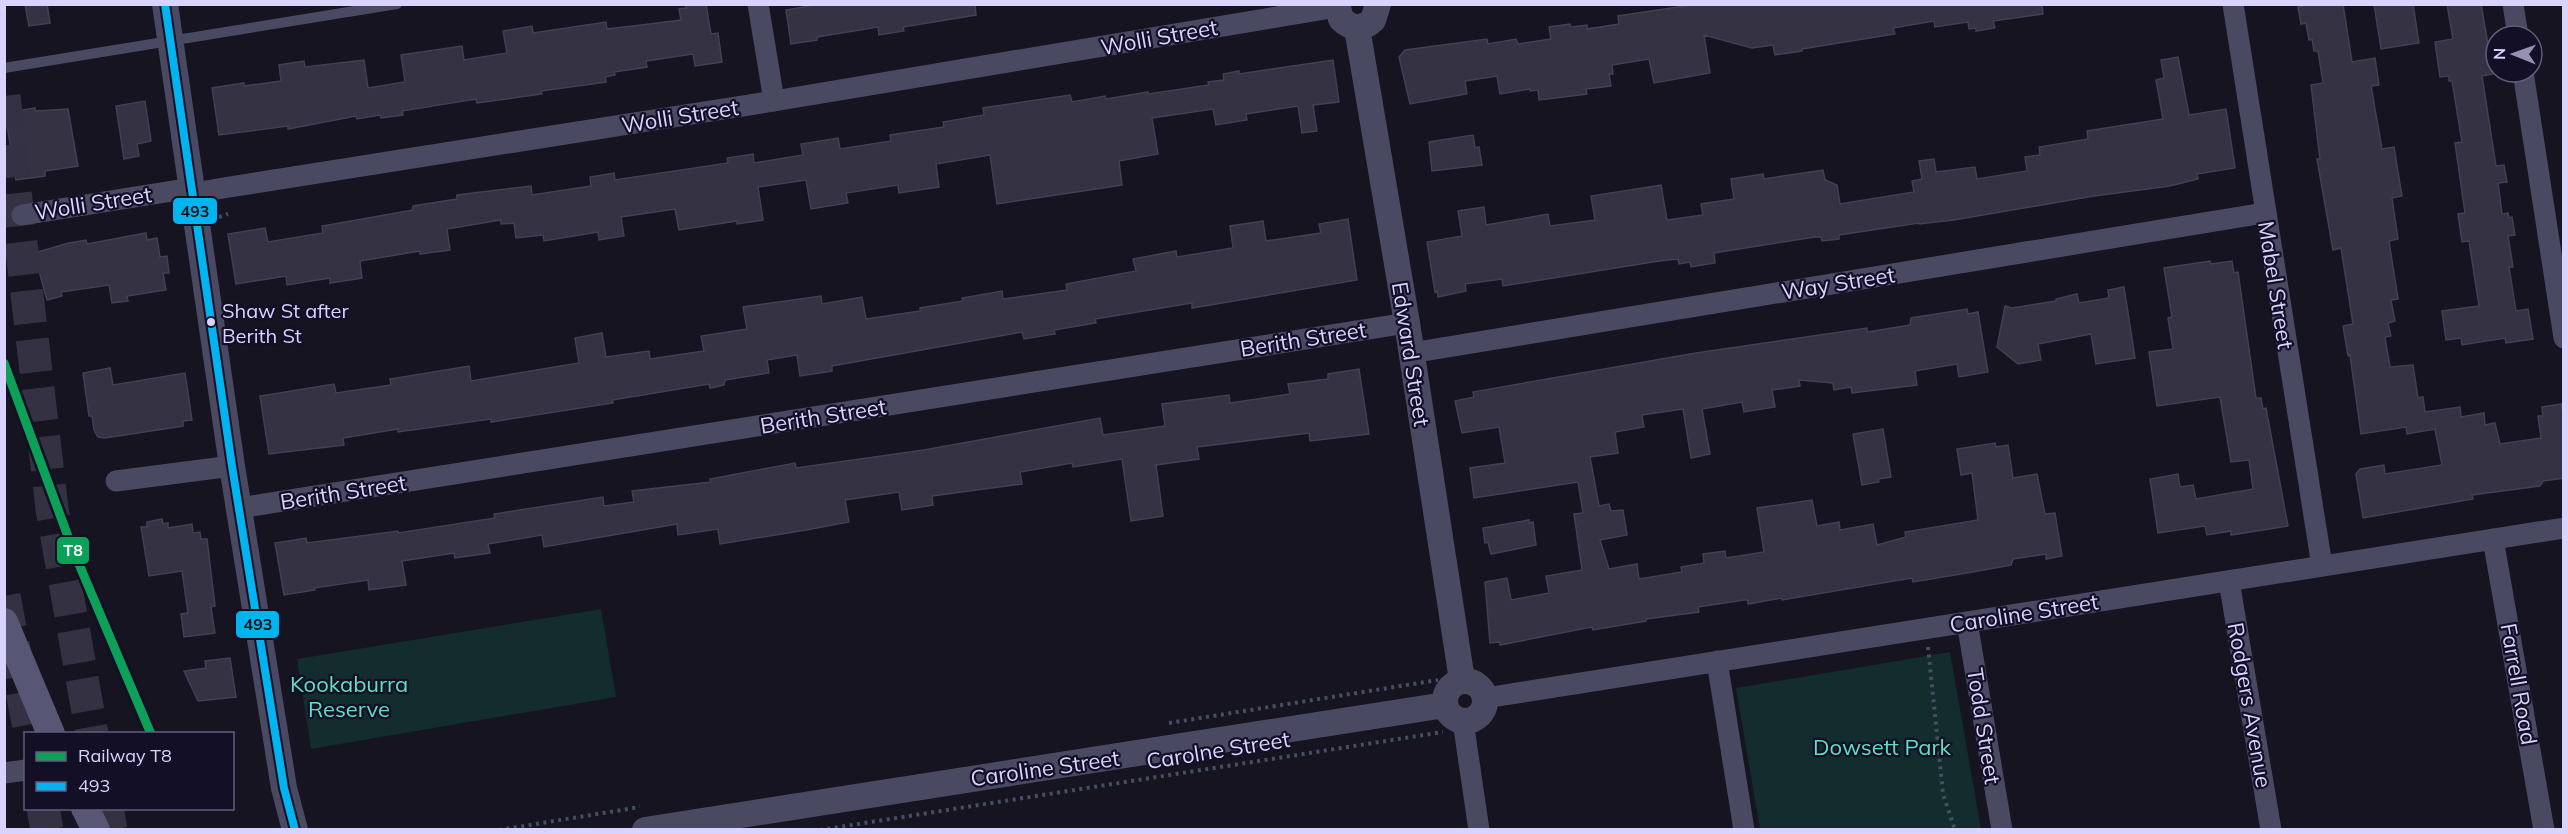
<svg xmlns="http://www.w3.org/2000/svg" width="2568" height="834" font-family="Mulish,sans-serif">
	<rect width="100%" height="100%" fill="#161421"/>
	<g fill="#132c2d">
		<path d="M601 609 616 697 311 749 297 659Z"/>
		<path d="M1950 652 1981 829H1760L1736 688Z"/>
	</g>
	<g fill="#343243" stroke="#433f54" stroke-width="1.5">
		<path d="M25 4H47L50 23 29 26Z"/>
		<path d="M686 4H706L711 34 718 33 722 62 695 66 693 54 646 61 647 67 614 72 615 75 605 77 606 82 541 91 542 94 477 103 476 99 402 111 403 115 381 118 380 115 357 119 356 116 288 129V126L219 135 212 88 244 83V86L281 81 279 65 304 61 305 67 364 60 368 88 405 82 401 55 462 46 464 60 507 53 503 31 532 26 533 33 606 22 607 29 641 25 681 20 679 9 686 8Z"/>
		<path d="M820 4H975L976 15 903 27 904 31 879 35 878 27 817 37V40L791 44 786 10Z"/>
		<path d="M1698 4H2042L2043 14 1993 21 1995 28 1976 31V28L1969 29 1968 22 1935 27 1934 21 1893 28 1895 34 1802 49V51L1775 55 1773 45 1752 48 1704 35 1710 73 1654 83 1649 59 1612 65 1613 74H1609L1611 86 1586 89 1587 94 1539 100 1538 90 1530 91V89L1500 94 1497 76 1465 81 1467 94 1410 104 1399 57 1405 50 1487 39 1488 44 1516 39 1518 44 1551 39 1549 27 1570 24 1571 27 1587 25V29L1619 24 1618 16Z"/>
		<path d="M2313 4H2343L2352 62 2375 58 2379 85 2371 86 2382 149 2394 147 2402 196 2392 198 2398 239 2389 241 2398 299 2391 300 2395 321 2388 323 2391 336 2385 337 2390 367 2413 365 2418 398 2423 397 2425 412 2460 407 2461 417 2484 413 2485 425 2495 423 2500 444 2541 438 2538 416H2543L2542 407 2561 404 2564 418V478L2543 481 2540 486 2472 495 2473 499 2363 518 2356 474 2360 469 2384 465 2385 474 2442 465 2435 429 2407 434 2406 427 2361 434 2350 355 2348 356 2343 326 2353 324 2341 248 2333 250 2317 159H2320L2311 85 2323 83 2318 51H2314L2312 39 2309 40 2306 23 2301 24 2298 7Z"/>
		<path d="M2374 4H2413L2419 43 2381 49Z"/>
		<path d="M2447 4H2481L2493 74 2482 76 2496 166 2504 165 2507 182 2498 183 2502 214 2508 213 2509 218 2512 217 2515 235 2508 236 2513 267H2509L2516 311 2528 309 2533 339 2506 343 2505 338 2462 345 2461 338 2446 340 2442 311 2479 306 2469 241 2462 242 2458 214 2465 213 2455 143 2462 142 2452 81H2449V76L2440 77 2435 42 2453 39Z"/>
		<path d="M2178 57 2189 115 2226 109 2235 168 2197 174 2198 179 2170 186 2094 196 1954 220 1919 224V223L1839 235V239L1822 241 1821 237H1815L1714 253 1715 263 1691 267 1690 262 1679 264 1678 259 1659 261 1503 286 1502 279 1465 284 1466 291 1438 297 1437 291 1435 292 1427 242 1462 236 1458 211 1484 207 1486 225 1548 214 1550 226 1595 220 1591 196 1661 185 1667 220 1703 215 1701 204 1734 199 1731 179 1763 174 1764 179 1823 170 1825 180 1837 185 1840 204 1914 192 1912 181 1922 179 1919 161 1934 159 1936 172 1975 167 1977 179 2027 171 2025 157 2040 155 2039 147 2088 139 2087 131 2163 119 2156 80 2164 78 2161 60Z"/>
		<path d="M1333 60 1339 102 1313 105 1317 131 1302 133 1298 106 1246 114 1247 120 1216 125 1213 109 1152 118 1158 154 1119 161 1122 185 997 204 990 155 936 164 939 187 899 193 898 185 846 193 848 203 811 209 806 180 758 187 763 220 737 224V221L679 230 675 209 621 217 624 236 599 240 598 232 544 241 543 235 516 238 514 223 501 224V220L447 229 450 250 420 254V251L360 261 362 278 330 283V278L287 285 286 276 236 284 228 234 265 228 268 242 323 233 322 226 413 210V206L457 199V195L531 186 532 195 591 186 590 177 614 173 615 180 728 163 727 158 753 154 754 163 803 155 801 144 838 138 840 149 891 141 890 135 944 127 943 122 984 115 983 108 1070 95 1072 102 1105 96 1106 99 1148 92V94L1209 85 1208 82 1224 80 1223 74 1239 71V74Z"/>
		<path d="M145 101 151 141 137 144 139 156 124 159 116 106Z"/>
		<path d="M35 108V111L68 109 78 166 45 171V176L16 180 5 113Z"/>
		<path d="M1473 135 1475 148 1479 147 1482 165 1432 171 1429 142Z"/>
		<path d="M1348 219 1357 280 1192 308V303L1095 319 1096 323 1054 330 1055 334 1024 339 1022 332 832 366V371L800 376 797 355 767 360 769 373 725 380 724 385 710 388 709 384 655 393 612 400 613 403 491 422V419L398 432V429L343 438 344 445 269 454 260 396 334 384 336 393 391 385 390 379 469 366 471 381 579 363 575 338 602 333 606 357 649 351 650 359 704 351 701 336 747 329 743 307 821 296 822 304 862 297 866 319 920 311V308L963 301 962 298 1002 291 1003 299 1067 290 1066 284 1136 271 1133 259 1176 251 1177 257 1233 248 1230 226 1263 221 1266 241 1321 233 1319 224Z"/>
		<path d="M146 233 147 240 157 238 160 257 167 256 169 273H163L166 290 127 296 128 301 112 303 109 285 61 292 62 296 47 300 34 253 69 243 86 240 87 244Z"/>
		<path d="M2210 261 2211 264 2232 261 2234 273 2238 272 2256 398H2261L2263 409 2266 408 2288 526 2231 535V531L2207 535 2205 526 2158 533 2150 479 2178 474 2180 487 2193 485 2196 499 2253 489 2249 460 2231 462 2220 397 2157 406 2149 352 2173 349 2168 318 2172 317 2164 268Z"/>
		<path d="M2124 287 2135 358 2096 364 2091 334 2038 344 2041 360 2018 364 1997 347 2005 306 2012 308 2056 301V299L2077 294 2079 303 2109 298 2108 290Z"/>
		<path d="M1967 309 1968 314 1978 312 1988 372 1959 377 1957 364 1915 371 1917 385 1852 393 1851 387 1834 390 1833 383 1799 380 1800 386 1772 390 1775 407 1744 412 1742 402 1702 409 1710 454 1691 458 1683 409 1642 415 1644 427 1615 432 1618 453 1590 457 1599 506 1609 504 1611 511 1623 510 1627 535 1600 540 1609 569 1637 564 1639 579 1682 572 1681 567 1704 563 1703 554 1725 551 1726 558 1764 552 1757 508 1812 500 1817 526 1839 522 1840 530 1873 524 1877 545 1906 537 1905 532 1978 520 1972 473 1961 475 1957 449 1995 443 1996 447 2008 445 2013 478 2037 474 2045 514 2055 513 2062 556 2046 559V554L2013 559 2011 565 1967 573 1913 582 1912 578 1782 600 1781 598 1748 604V600H1744L1698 607 1699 612 1646 619V621L1593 630 1592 627 1500 645V642L1490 643 1485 582 1507 578 1511 600 1549 593 1546 576 1582 570 1574 514 1583 513 1578 482 1474 498 1470 468 1505 463 1499 427 1462 433 1455 401 1474 397 1473 392 1696 353 1867 328V332L1910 325 1911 318Z"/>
		<path d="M110 368 113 385 185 373 192 420 183 421V426L105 438 98 437 94 430 92 416H89L83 373Z"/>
		<path d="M1359 369 1369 434 1310 441 1309 433 1197 447 1199 459 1156 465 1163 516 1131 521 1122 459 1073 467 1072 463 1020 472 1022 484 932 496 933 505 902 510 899 492 845 500 849 522 806 530 720 544 718 529 678 535 677 524 544 547 542 535 488 544 490 553 455 558 454 553 402 561 406 585 369 590 368 580 314 588 315 590 284 595 275 543 306 538 307 543 398 531V533L495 518 494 514 603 497 604 506 634 502 632 491 711 482 710 479 795 463 796 468 924 450 1100 418 1103 435 1165 426 1162 404 1229 395 1230 403 1290 394 1288 384 1328 379V374Z"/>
		<path d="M1883 429 1891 477 1878 479 1879 482 1862 485 1853 434Z"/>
		<path d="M162 519 163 524 168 523V528L192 524 193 533 200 532 201 539H207L215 606 211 607 215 633 184 637 181 614 188 613 182 571 149 576 141 527H147V522Z"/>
		<path d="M1529 520V523L1533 522 1536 545 1491 554 1488 542 1485 543 1483 528Z"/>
		<path d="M230 658 236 697 198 701 184 671 206 668 205 661Z"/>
	</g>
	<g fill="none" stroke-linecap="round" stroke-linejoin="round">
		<g stroke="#333142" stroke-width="33" stroke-dasharray="33 16" stroke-linecap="butt">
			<path d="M4 96 52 509 92 734"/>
			<path d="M4 596 30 734"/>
			<path d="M43 808 47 830"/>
			<path d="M107 808 111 830"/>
		</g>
		<g stroke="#44505f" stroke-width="4" stroke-dasharray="3 4.5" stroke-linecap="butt">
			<path d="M219 217 228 214"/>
			<path d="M1928 647 1943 794 1955 830"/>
			<path d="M1169 723 1438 680"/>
			<path d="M499 830 640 807"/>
			<path d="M820 830 1443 732"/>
		</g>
		<path stroke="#4a4962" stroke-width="10" d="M4 68 397 4"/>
		<g stroke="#4a4962" stroke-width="21">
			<path d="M758 4 774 101"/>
			<path d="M2233 4 2322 566"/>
			<path d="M2513 4 2518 36"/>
			<path d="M2523 72 2564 338"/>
			<path d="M22 215 179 190 201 192 223 188 774 101 1337 7"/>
			<path d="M1411 353 2264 213"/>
			<path d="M116 481 232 466"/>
			<path d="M239 508 1407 323"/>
			<path d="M2493 539 2544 830"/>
			<path d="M2229 581 2271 830"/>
			<path d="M1967 622 2002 830"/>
			<path d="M1717 661 1744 830"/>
			<path d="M1485 698 2564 528"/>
			<path d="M1463 721 1479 830"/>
			<path d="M4 773 26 770"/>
		</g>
		<g stroke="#4a4962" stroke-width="26">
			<path d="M165 4 232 466 284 788 295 830"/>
			<path d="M1337 4 1341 19C1351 29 1363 30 1373 20L1378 4"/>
			<path d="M1357 28 1407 323 1462 680"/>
			<circle cx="1465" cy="701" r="20"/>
			<path d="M645 830 1445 705"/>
		</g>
		<g stroke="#575674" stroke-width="28">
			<path d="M4 622 51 734"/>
			<path d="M85 808 96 830"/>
		</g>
		<defs>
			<path id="bus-1" d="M165 4 232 466 284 788 295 830"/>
		</defs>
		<use href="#bus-1" stroke="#130f26" stroke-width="12"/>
		<use href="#bus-1" stroke="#00b5ef" stroke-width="8"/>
		<defs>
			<path id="rail-1" d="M4 363 73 550 151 734"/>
		</defs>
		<use href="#rail-1" stroke="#130f26" stroke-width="14"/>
		<use href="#rail-1" stroke="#0da058" stroke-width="9"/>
	</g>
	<circle fill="#d9d4ff" stroke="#130f26" stroke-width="2" cx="211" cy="322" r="5"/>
	<g text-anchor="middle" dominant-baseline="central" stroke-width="4.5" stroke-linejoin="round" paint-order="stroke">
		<g font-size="20" fill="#d9d4ff" stroke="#130f26" text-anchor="start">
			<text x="222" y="310">Shaw St after<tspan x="222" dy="25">Berith St</tspan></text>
		</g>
		<g font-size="22" fill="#d9d4ff" stroke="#130f26">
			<text transform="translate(1159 37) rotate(-10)">Wolli Street</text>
			<text transform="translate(680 116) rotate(-9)">Wolli Street</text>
			<text transform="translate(93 203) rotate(-9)">Wolli Street</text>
			<text transform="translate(1838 283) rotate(-9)">Way Street</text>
			<text transform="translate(2276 285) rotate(81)">Mabel Street</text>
			<text transform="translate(1303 339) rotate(-9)">Berith Street</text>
			<text transform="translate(1411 354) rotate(81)">Edward Street</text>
			<text transform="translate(823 416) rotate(-9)">Berith Street</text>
			<text transform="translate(343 492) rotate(-9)">Berith Street</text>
			<text transform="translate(2024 613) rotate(-9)">Caroline Street</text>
			<text transform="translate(2519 684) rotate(80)">Farrell Road</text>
			<text transform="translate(2250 705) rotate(80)">Rodgers Avenue</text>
			<text transform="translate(1984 726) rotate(81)">Todd Street</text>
			<text transform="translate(1218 750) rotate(-9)">Carolne Street</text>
			<text transform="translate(1045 768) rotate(-8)">Caroline Street</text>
		</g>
		<g font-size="22" fill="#5fe0c0" stroke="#130f26">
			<text x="349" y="684">Kookaburra<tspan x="349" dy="25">Reserve</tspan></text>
			<text x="1882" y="747">Dowsett Park</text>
		</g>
	</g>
	<g stroke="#130f26" stroke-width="2">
		<rect x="172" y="197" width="46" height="28" rx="6" fill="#00b5ef"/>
		<rect x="56" y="536" width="34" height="29" rx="6" fill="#0da058"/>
		<rect x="235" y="610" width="45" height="29" rx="6" fill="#00b5ef"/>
	</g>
	<g font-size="16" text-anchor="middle" font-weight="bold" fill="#fff">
		<text x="73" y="556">T8</text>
	</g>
	<g font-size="16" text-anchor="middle" font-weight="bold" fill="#111">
		<text x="195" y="217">493</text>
		<text x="258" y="630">493</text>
	</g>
	<rect width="2568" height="834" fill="none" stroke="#d9d4ff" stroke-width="12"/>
	<rect x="24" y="732" width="210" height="78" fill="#130f26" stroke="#625e7d" stroke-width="1.5"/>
	<rect x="36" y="752" width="30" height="9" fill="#0da058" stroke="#625e7d" stroke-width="1.5"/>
	<text x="78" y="762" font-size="18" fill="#d9d4ff">Railway T8</text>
	<rect x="36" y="782" width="30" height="9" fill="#00b5ef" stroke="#625e7d" stroke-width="1.5"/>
	<text x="78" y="792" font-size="18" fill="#d9d4ff">493</text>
	<g transform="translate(2514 54) rotate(271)"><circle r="28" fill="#130f26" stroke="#625e7d" stroke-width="1.5"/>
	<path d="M0-4.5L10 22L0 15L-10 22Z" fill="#9591b1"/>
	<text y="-9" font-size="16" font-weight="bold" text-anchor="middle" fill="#d9d4ff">N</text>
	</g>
</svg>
